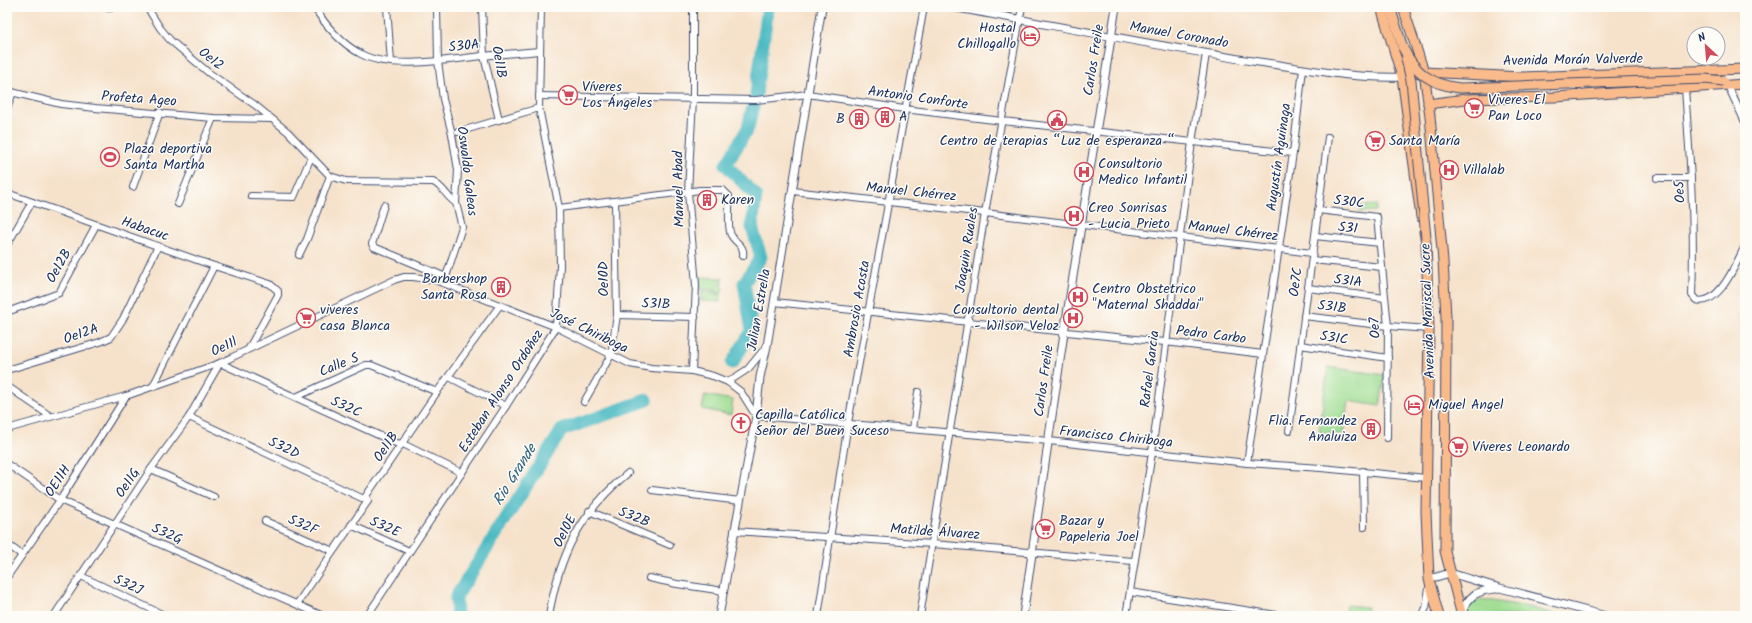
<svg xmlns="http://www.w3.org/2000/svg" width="1752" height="623" font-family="Kalam,sans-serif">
	<rect width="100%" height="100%" fill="#fdfcf7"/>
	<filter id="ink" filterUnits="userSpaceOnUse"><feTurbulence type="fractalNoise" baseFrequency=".025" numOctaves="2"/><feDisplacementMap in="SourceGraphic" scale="8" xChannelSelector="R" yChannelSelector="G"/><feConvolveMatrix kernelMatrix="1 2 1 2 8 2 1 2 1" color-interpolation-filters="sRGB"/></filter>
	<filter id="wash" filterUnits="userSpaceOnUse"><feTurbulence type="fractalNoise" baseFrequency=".012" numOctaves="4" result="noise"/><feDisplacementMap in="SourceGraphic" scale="16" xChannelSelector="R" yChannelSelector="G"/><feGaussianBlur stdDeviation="0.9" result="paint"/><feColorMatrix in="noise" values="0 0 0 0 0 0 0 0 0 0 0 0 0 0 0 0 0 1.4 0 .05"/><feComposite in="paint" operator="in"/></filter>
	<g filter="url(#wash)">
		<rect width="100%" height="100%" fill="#f6e2cb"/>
		<g fill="#9edc90" stroke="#5c8677">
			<path d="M1377 205 1376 211 1360 212V206Z"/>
			<path d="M699 277 723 278 722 293H716V290L699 289Z"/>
			<path d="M702 291 714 292V294H721L720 302 701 301Z"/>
			<path d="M1328 367 1385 375 1380 406 1348 401 1343 435 1319 432Z"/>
			<path d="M705 395 733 400 731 415 702 409Z"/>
			<path d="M1481 599 1529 607 1560 616H1463L1467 605Z"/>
			<path d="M1346 605 1367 607 1366 616H1345Z"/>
		</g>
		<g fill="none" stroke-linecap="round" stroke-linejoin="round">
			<g stroke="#4bbac3" stroke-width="13">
				<path d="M756 94 768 7"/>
				<path d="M732 363 752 331 744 283 761 257 752 227 756 196 726 165 748 128 753 106"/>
				<path d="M457 616 456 597 562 430 647 400"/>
			</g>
		</g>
	</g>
	<g filter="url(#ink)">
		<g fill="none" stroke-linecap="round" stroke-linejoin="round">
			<defs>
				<g id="minor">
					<path d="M53 7H147"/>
					<path d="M147 7 160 28 170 40 209 73 255 105 288 132 330 176 346 181 433 182C443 186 446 197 456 203"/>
					<path d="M314 7C326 26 340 43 361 54 390 70 448 60 482 56 501 54 520 53 539 51"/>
					<path d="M387 7 391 62"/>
					<path d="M437 7 438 61 443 99 452 134 458 170 456 203 462 227 444 283"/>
					<path d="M482 7 484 56 499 120"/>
					<path d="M1728 86 1745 122"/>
					<path d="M1685 89C1690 157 1695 226 1692 295L1696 300C1719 307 1736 263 1745 246"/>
					<path d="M7 91 61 104 95 108 213 118 271 119"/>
					<path d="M539 96 756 100 808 94 904 109 1002 121 1293 153"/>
					<path d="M7 109 13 92"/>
					<path d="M458 132 539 108"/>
					<path d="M1657 178H1691"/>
					<path d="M133 187 160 112"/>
					<path d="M793 191 985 213 1312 253"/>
					<path d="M7 193 214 266 270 284 278 291V295L249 348"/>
					<path d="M251 196 294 197 311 157"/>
					<path d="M178 204 213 118"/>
					<path d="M384 205 372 244 374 247 446 277"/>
					<path d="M559 208 700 190H723L729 196C730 205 727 228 731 235 735 243 745 245 743 256"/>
					<path d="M1318 210 1377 217 1388 326 1387 438"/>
					<path d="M1315 236 1380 243"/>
					<path d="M7 245 32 202"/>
					<path d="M299 255 307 239 330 176"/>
					<path d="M1312 260 1382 267"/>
					<path d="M1308 288 1385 298"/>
					<path d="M774 302 1165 342 1263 354"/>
					<path d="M7 312 59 293 96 225"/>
					<path d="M617 315 695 317"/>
					<path d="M1304 316 1388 326 1429 329"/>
					<path d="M1300 345 1388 358"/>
					<path d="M7 370 100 342 111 337 123 319 158 246"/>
					<path d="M692 371 696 285 688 192 693 99V7"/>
					<path d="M449 377 506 406"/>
					<path d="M728 382 748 369 766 347"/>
					<path d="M7 386 50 416"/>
					<path d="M153 386 214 266"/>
					<path d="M296 397 366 365H371L437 392"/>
					<path d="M584 402 611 355 617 315 615 202"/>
					<path d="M189 417 368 501"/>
					<path d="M7 429 126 396 220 363 394 280 404 277H413L435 280 556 327 630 364 651 368 692 371 713 376 728 382 741 392 756 416 1049 441 1247 463 1321 468 1426 478"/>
					<path d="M913 429 918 392"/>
					<path d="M1289 431 1328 137"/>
					<path d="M1247 463 1293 153 1303 69"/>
					<path d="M7 464 60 500 323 616"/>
					<path d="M151 469 214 497"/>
					<path d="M1363 471 1364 527"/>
					<path d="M652 490 740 501"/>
					<path d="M589 511 670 545"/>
					<path d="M265 521 333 551"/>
					<path d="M351 525 409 551"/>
					<path d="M734 531 933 544 1133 561"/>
					<path d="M7 544 22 555"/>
					<path d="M81 576 166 616"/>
					<path d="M7 577 60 500 126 396"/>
					<path d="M649 578 677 584 724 591"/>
					<path d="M1130 592 1283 616"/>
					<path d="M297 604 368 501 366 496 437 392 500 305"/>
					<path d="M7 614 12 616"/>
					<path d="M54 616 151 469 189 417 220 363 396 443 403 444 462 473"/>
					<path d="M367 616 506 406 556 327 560 266 559 208 539 108 541 7"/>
					<path d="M549 616C559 555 580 513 628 473"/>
					<path d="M818 616 848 423 924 7"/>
					<path d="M920 616 985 213 1022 7"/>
					<path d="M1126 616 1152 453 1192 142 1206 54"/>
					<path d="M1422 616 1426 608 1429 588"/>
				</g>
				<g id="tertiary">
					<path d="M952 7C1052 25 1152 45 1252 61 1302 68 1352 79 1402 77"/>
					<path d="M1429 579 1450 573 1500 588 1606 616"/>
					<path d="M1462 615C1466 596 1478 590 1496 589"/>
					<path d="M719 616 756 416 760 377 767 346 822 7"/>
					<path d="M1023 616 1064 333 1116 7"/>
				</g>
				<g id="primary">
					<path d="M1381 7 1402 77 1421 217"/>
					<path d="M1390 7 1403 48"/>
					<path d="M1403 7 1424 72 1430 116 1443 261 1446 317 1445 551 1462 616"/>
					<path d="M1419 73 1424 72 1522 77 1745 69"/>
					<path d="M1428 104 1465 99 1555 97 1745 84"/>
					<path d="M1424 232 1426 242 1429 329 1426 512 1429 579 1439 616"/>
				</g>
			</defs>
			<use href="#minor" stroke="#3c4a6e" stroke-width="8"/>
			<use href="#tertiary" stroke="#3c4a6e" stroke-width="9"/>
			<use href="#primary" stroke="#3c4a6e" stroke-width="11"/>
			<use href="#minor" stroke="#fff" stroke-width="6"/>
			<use href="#tertiary" stroke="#fff" stroke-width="7"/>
			<use href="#primary" stroke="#fabb8c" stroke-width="9"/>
			<defs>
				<g id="primary-bridge">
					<path d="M1403 48C1415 73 1432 85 1460 88L1705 79 1723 81"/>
					<path d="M1406 59 1411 80 1426 238"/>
				</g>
			</defs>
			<use href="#primary-bridge" stroke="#3c4a6e" stroke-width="11" stroke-linecap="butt"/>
			<use href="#primary-bridge" stroke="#fabb8c" stroke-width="9"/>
		</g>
	</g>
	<defs>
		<symbol id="hotel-ring" viewBox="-11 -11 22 22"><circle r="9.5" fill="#fdfcf7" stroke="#d1495b" stroke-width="1.5"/><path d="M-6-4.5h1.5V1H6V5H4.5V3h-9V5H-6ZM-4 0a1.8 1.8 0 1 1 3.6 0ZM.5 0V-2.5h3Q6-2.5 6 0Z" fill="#d1495b"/></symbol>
		<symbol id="supermarket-ring" viewBox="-11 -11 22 22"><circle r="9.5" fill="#fdfcf7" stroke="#d1495b" stroke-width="1.5"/><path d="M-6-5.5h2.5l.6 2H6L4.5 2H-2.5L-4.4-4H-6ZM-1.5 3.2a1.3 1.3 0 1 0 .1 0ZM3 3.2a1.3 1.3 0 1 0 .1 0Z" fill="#d1495b"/></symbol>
		<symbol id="building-ring" viewBox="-11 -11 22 22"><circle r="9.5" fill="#fdfcf7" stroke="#d1495b" stroke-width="1.5"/><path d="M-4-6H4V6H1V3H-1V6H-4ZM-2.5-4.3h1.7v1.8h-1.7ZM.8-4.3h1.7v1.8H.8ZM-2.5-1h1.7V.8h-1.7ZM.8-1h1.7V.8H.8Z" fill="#d1495b"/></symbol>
		<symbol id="civic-ring" viewBox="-11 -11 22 22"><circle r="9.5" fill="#fdfcf7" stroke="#d1495b" stroke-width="1.5"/><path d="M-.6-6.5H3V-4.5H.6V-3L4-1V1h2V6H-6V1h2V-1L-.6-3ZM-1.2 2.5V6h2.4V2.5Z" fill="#d1495b"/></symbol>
		<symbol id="stadium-ring" viewBox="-11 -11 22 22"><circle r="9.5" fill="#fdfcf7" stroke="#d1495b" stroke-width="1.5"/><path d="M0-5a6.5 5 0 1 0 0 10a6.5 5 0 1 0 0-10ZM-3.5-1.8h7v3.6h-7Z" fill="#d1495b"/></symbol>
		<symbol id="hospital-ring" viewBox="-11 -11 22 22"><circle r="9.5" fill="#fdfcf7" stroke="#d1495b" stroke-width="1.5"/><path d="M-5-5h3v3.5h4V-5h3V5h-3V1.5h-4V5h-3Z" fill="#d1495b"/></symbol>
		<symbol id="church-ring" viewBox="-11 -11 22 22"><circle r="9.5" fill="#fdfcf7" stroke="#d1495b" stroke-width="1.5"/><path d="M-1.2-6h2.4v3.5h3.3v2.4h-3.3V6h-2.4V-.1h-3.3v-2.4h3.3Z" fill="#d1495b"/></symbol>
	</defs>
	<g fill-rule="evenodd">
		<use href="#hotel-ring" x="1019" y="25" width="22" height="22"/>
		<use href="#supermarket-ring" x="557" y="84" width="22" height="22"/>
		<use href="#supermarket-ring" x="1463" y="97" width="22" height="22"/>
		<use href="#building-ring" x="874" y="106" width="22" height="22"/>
		<use href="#building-ring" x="848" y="108" width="22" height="22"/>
		<use href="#civic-ring" x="1046" y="109" width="22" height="22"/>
		<use href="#supermarket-ring" x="1364" y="130" width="22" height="22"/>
		<use href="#stadium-ring" x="99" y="146" width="22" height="22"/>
		<use href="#hospital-ring" x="1438" y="159" width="22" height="22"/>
		<use href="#hospital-ring" x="1073" y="161" width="22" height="22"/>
		<use href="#building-ring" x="696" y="189" width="22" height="22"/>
		<use href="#hospital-ring" x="1063" y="205" width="22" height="22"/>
		<use href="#building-ring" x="490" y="276" width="22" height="22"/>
		<use href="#hospital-ring" x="1067" y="286" width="22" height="22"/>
		<use href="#supermarket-ring" x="295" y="307" width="22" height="22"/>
		<use href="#hospital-ring" x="1062" y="307" width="22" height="22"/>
		<use href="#hotel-ring" x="1403" y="394" width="22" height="22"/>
		<use href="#church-ring" x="730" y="412" width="22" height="22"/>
		<use href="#building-ring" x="1360" y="418" width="22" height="22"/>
		<use href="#supermarket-ring" x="1447" y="436" width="22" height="22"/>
		<use href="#supermarket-ring" x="1034" y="518" width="22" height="22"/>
	</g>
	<g text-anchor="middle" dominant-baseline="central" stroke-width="3" stroke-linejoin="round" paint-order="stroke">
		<g font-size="14" fill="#1b2f5e" stroke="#fdfcf7" text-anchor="start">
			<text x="1016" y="28" text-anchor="end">Hostal<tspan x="1016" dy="16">Chillogallo</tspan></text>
			<text x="582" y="87">Víveres<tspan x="582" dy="16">Los Ángeles</tspan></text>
			<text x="1488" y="100">Viveres El<tspan x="1488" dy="16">Pan Loco</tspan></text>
			<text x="899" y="117">A</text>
			<text x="845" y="119" text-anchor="end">B</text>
			<text x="1057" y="141" text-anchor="middle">Centro de terapias “Luz de esperanza “</text>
			<text x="1389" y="141">Santa María</text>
			<text x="124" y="149">Plaza deportiva<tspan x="124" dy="16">Santa Martha</tspan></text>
			<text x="1098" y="164">Consultorio<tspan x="1098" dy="16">Medico Infantil</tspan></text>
			<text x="1463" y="170">Villalab</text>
			<text x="721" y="200">Karen</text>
			<text x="1088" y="208">Creo Sonrisas<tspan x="1088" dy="16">- Lucia Prieto</tspan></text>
			<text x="487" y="279" text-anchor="end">Barbershop<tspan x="487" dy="16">Santa Rosa</tspan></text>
			<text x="1092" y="289">Centro Obstetrico<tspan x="1092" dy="16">"Maternal Shaddai"</tspan></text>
			<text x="320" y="310">viveres<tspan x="320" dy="16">casa Blanca</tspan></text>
			<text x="1059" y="310" text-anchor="end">Consultorio dental<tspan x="1059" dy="16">- Wilson Veloz</tspan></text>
			<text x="1428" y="405">Miguel Angel</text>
			<text x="755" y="415">Capilla Católica<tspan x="755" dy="16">Señor del Buen Suceso</tspan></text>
			<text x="1357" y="421" text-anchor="end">Flia. Fernandez<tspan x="1357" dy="16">Analuiza</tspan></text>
			<text x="1472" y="447">Víveres Leonardo</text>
			<text x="1059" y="521">Bazar y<tspan x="1059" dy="16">Papeleria Joel</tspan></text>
		</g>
		<g font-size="14" fill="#1b2f5e" stroke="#fdfcf7">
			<text transform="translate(1179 35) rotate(10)">Manuel Coronado</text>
			<text transform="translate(464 46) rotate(-6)">S30A</text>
			<text transform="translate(211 59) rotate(39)">Oe12</text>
			<text transform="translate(1094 60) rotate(-81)">Carlos Freile</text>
			<text transform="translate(1573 60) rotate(-1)">Avenida Morán Valverde</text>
			<text transform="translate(499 62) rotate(80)">Oe11B</text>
			<text transform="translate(918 98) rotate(8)">Antonio Conforte</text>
			<text transform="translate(139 99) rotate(4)">Profeta Ageo</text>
			<text transform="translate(1279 157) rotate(-82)">Augustín Aguinaga</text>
			<text transform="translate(467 171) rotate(83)">Oswaldo Galeas</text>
			<text transform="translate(679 189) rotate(-91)">Manuel Abad</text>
			<text transform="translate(911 192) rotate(6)">Manuel Chérrez</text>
			<text transform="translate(1680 192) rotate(-92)">Oe5</text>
			<text transform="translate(1349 202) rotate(7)">S30C</text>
			<text transform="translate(1348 228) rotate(6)">S31</text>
			<text transform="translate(145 229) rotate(19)">Habacuc</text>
			<text transform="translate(1233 231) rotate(7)">Manuel Chérrez</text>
			<text transform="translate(967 250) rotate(-81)">Joaquin Ruales</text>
			<text transform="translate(59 266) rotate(-60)">Oe12B</text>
			<text transform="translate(604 279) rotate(-91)">Oe10D</text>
			<text transform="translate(1348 281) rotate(7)">S31A</text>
			<text transform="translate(1296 282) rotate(-82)">Oe7C</text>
			<text transform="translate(656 304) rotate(2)">S31B</text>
			<text transform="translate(1332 307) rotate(7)">S31B</text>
			<text transform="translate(857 309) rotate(-80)">Ambrosio Acosta</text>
			<text transform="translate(759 310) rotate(-80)">Julian Estrella</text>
			<text transform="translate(1428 311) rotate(-92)">Avenida Mariscal Sucre</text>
			<text transform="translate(1375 328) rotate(-94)">Oe7</text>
			<text transform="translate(589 331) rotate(26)">José Chiriboga</text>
			<text transform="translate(81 334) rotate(-19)">Oe12A</text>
			<text transform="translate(1211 335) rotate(7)">Pedro Carbo</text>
			<text transform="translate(1334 338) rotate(9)">S31C</text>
			<text transform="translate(224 347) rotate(-25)">Oe11l</text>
			<text transform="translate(339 365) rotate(-22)">Calle S</text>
			<text transform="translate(1150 369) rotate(-83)">Rafael Garcia</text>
			<text transform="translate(1044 381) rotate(-82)">Carlos Freile</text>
			<text transform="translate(501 391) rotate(-57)">Esteban Alonso Ordoñez</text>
			<text transform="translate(346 407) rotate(25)">S32C</text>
			<text transform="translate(1116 437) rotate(6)">Francisco Chiriboga</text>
			<text transform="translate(386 447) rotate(-56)">Oe11B</text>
			<text transform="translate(284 448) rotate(26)">S32D</text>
			<text transform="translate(58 481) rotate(-57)">OE11H</text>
			<text transform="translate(128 483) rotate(-56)">Oe11G</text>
			<text transform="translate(634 517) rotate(22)">S32B</text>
			<text transform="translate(303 525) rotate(24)">S32F</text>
			<text transform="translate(385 527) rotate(24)">S32E</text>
			<text transform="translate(565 531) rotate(-63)">Oe10E</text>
			<text transform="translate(935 532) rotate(4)">Matilde Álvarez</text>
			<text transform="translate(167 534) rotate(24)">S32G</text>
			<text transform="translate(128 585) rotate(25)">S32J</text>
		</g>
		<g font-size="15" font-style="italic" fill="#2c6081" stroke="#fdfcf7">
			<text transform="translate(515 475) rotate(-58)">Rio Grande</text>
		</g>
	</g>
	<rect width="1752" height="623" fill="none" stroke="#fdfcf7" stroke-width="24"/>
	<g transform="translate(1706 46) rotate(334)"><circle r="19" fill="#fdfcf7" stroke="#a3aaba"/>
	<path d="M0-3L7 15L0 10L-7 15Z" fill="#d1495b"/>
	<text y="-6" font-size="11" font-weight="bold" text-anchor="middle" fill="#1b2f5e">N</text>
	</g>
</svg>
